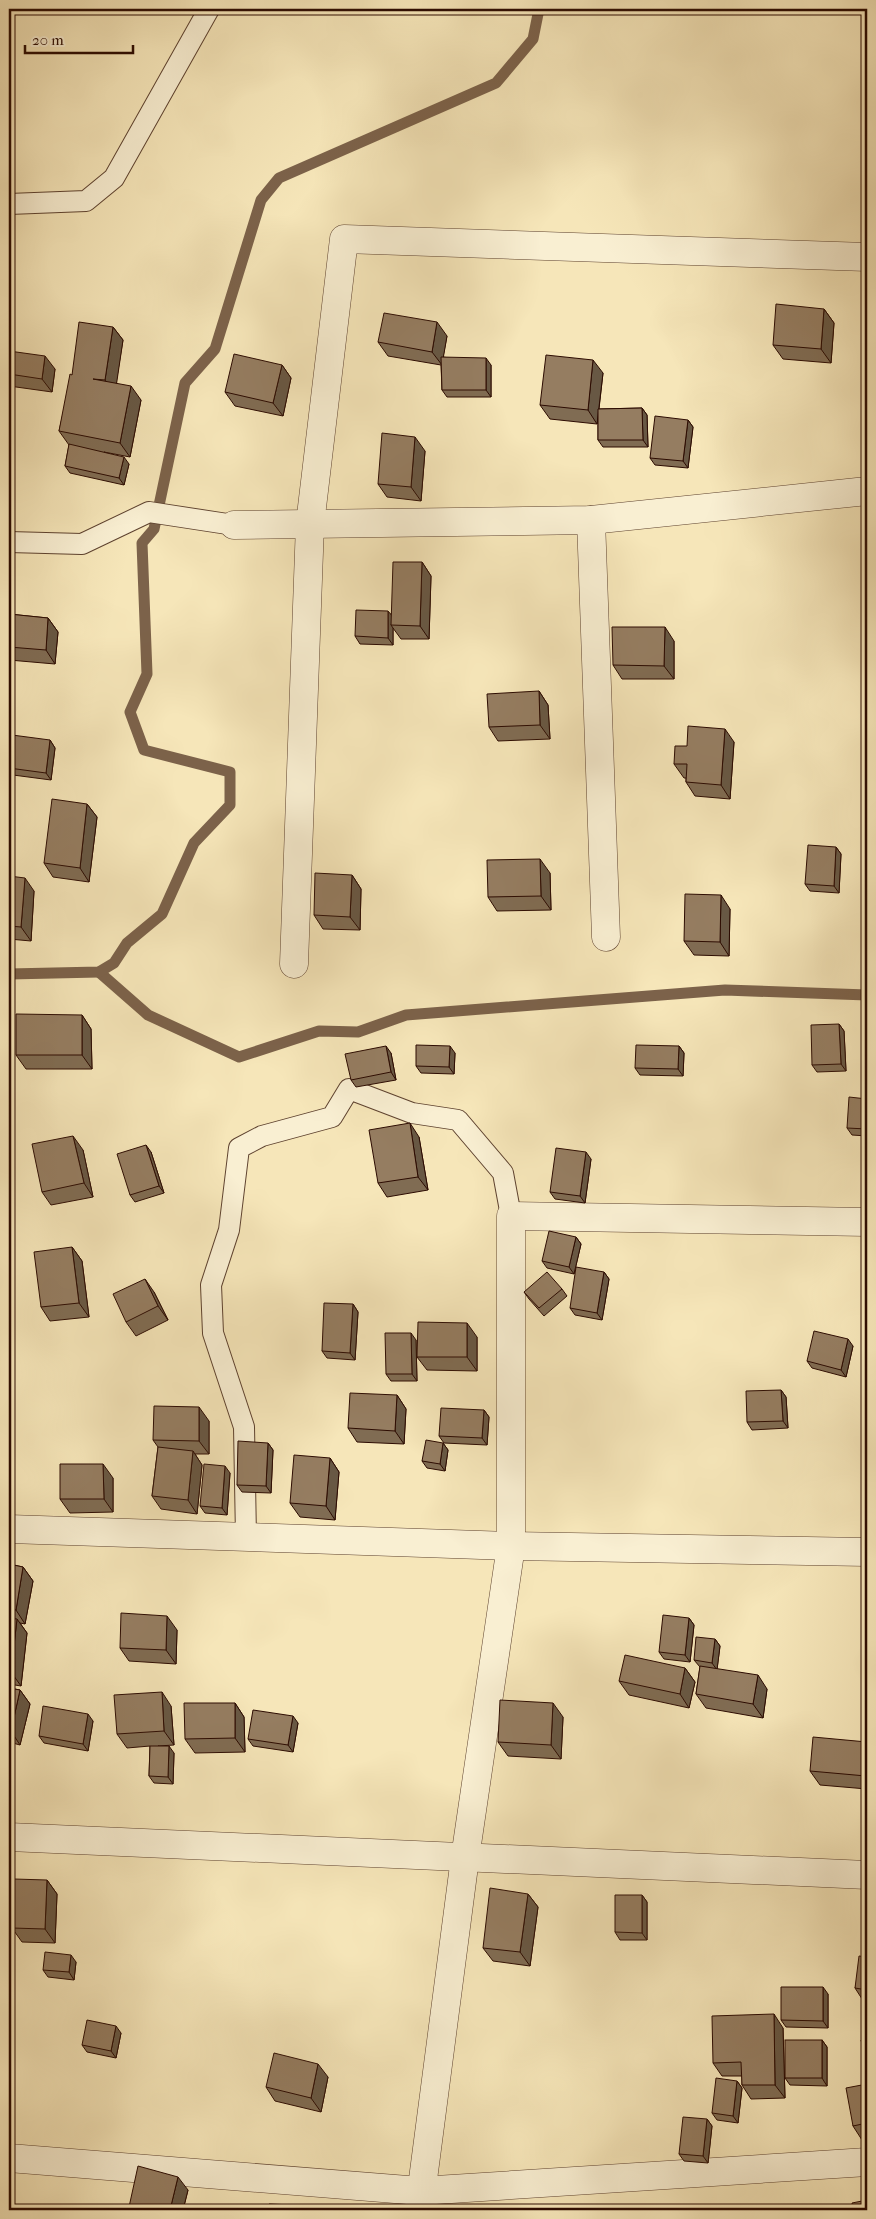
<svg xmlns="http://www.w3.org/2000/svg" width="876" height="2219" font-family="'IM FELL French Canon',serif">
	<rect width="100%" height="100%" fill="#f6e6b9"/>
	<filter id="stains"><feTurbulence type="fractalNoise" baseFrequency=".004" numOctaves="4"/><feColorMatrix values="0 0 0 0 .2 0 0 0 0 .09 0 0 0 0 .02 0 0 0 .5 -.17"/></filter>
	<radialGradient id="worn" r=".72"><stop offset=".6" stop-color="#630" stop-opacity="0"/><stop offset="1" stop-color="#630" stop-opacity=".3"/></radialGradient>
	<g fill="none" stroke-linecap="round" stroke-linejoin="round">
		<g stroke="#7c624a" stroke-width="11">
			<path d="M99 972 148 1015 239 1057 319 1031 358 1032 406 1015 725 990 867 995"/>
			<path d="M9 974 99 972 114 963 127 943 162 914 194 843 230 805V772L144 750 130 712 147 674 142 543 154 529 185 383 215 349 261 200 279 178 496 83 533 39 539 9"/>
		</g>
		<defs>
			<g id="service">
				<path d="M9 204 86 201 114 178 209 9"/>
				<path d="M9 542 82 544 149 512 234 525"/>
				<path d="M246 1537 244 1427 213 1333 211 1285 229 1230 239 1148 262 1136 332 1117 349 1089 412 1113 458 1120 503 1173 511 1216"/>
			</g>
			<g id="minor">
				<path d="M591 520 606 937"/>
				<path d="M234 525 591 520 867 491"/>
				<path d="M294 964 310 524 344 239 867 257"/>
				<path d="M9 1529 511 1546 867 1552"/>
				<path d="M9 1837 867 1875"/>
				<path d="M9 2158 420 2191 867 2162"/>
				<path d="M419 2210 465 1858 511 1546V1216L867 1222"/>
			</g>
		</defs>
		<use href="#service" stroke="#5e422f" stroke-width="22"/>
		<use href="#minor" stroke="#5e422f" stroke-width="29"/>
		<use href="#service" stroke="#f9efd2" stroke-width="20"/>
		<use href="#minor" stroke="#f9efd2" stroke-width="28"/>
	</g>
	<g fill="#806c53" stroke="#2c0b01">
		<path d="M824 309 834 323 831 363 783 359 773 345Z"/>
		<path d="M113 327 123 340 116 383 141 400 130 457 104 452 129 464 124 485 70 473 65 466 69 445 59 431 72 375Z"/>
		<path d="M447 336 443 357 491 365V397H447L442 390 441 365 388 356 378 342Z"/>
		<path d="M9 351 55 369 52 392 9 386Z"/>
		<path d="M282 365 291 378 283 416 235 406 225 392Z"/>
		<path d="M603 373 599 409 642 408 647 415 648 447H603L598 440V416L597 424 550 419 540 405Z"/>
		<path d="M688 420 693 427 688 468 655 465 650 458Z"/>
		<path d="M425 451 421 501 387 497 378 484Z"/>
		<path d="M422 562 431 576 429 639H401L393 628V645L360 644 355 636 391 614Z"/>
		<path d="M9 614 48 618 58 632 55 664 9 660Z"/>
		<path d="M674 641V679H622L613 665Z"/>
		<path d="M539 691 548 705 550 739 498 741 489 727Z"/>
		<path d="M50 740 55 748 51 780 13 775 9 769V763Z"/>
		<path d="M734 742 730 799 695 796 686 782V778H684L674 764 687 746Z"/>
		<path d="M87 804 97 817 89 882 53 877 44 863Z"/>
		<path d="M836 847 841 854 839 893 810 891 805 884Z"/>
		<path d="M550 873 551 910 497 911 488 897Z"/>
		<path d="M352 875 361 889 360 930 323 929 314 915Z"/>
		<path d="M9 876 34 891 31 941 9 939Z"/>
		<path d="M730 909 729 956 694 955 684 941Z"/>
		<path d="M82 1015 91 1029 92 1069H26L16 1055Z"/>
		<path d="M839 1024 844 1031 846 1071 817 1072 812 1065Z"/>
		<path d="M679 1046 684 1053 683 1076 640 1075 635 1068Z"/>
		<path d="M391 1053 396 1080 356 1087 351 1080Z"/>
		<path d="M455 1053 454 1074 421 1073 416 1066Z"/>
		<path d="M867 1099V1136L852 1135 847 1128Z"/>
		<path d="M419 1137 428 1190 387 1197 378 1183Z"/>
		<path d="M83 1150 93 1197 51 1205 42 1192Z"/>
		<path d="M151 1152 164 1193 135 1202 130 1195Z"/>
		<path d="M591 1159 585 1203 555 1199 550 1192Z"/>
		<path d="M576 1237 581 1244 574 1274 547 1268 542 1261Z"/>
		<path d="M72 1247 82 1261 89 1317 50 1321 41 1307Z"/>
		<path d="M604 1272 609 1279 602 1320 575 1315 570 1308Z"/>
		<path d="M562 1289 567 1296 544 1316 529 1299 524 1292Z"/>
		<path d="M154 1292 168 1320 136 1336 126 1322Z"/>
		<path d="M353 1304 358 1312 355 1360 327 1358 322 1351Z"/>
		<path d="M477 1337V1371L427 1370 417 1357Z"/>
		<path d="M416 1340 417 1381H391L386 1374Z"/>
		<path d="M853 1346 846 1377 812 1368 807 1361Z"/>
		<path d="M781 1390 786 1397 788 1428 752 1430 747 1422Z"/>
		<path d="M397 1395 406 1409 404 1444 357 1442 348 1428Z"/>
		<path d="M484 1410 489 1417 487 1445 444 1443 439 1436Z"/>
		<path d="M209 1421V1454H195L202 1465 197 1514 161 1509 152 1496 158 1447 153 1440Z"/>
		<path d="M268 1443 273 1450 271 1493 242 1492 237 1485Z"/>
		<path d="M443 1443 448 1450 445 1471 427 1468 422 1461Z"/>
		<path d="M330 1458 339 1472 335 1520 300 1517 290 1503Z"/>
		<path d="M230 1473 227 1515 205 1513 200 1506Z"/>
		<path d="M113 1478V1512L70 1513 60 1499Z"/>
		<path d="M9 1564 23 1567 33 1581 25 1624 20 1623 27 1633 21 1686 9 1684Z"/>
		<path d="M689 1618 694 1625 690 1662 664 1659 659 1652Z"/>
		<path d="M177 1630 176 1664 129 1661 120 1648Z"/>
		<path d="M715 1639 720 1646 717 1669 767 1689 763 1718 706 1708 696 1694 700 1667 694 1660Z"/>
		<path d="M685 1668 695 1682 689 1708 629 1695 619 1681Z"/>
		<path d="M9 1688 20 1690 30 1704 20 1745 9 1742Z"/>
		<path d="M235 1703 244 1717 245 1752 195 1753 185 1739Z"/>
		<path d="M171 1706 174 1745 158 1746 174 1753 173 1784 154 1783 149 1776 150 1746 127 1748 117 1734Z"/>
		<path d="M563 1717 561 1759 508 1756 498 1742Z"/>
		<path d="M93 1721 88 1751 44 1743 39 1736Z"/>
		<path d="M298 1723 293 1752 253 1746 248 1739Z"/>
		<path d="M867 1742V1789L820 1785 810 1771Z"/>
		<path d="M47 1880 57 1894 55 1943 22 1942 12 1928Z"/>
		<path d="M528 1894 538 1907 530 1966 493 1961 483 1948Z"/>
		<path d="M642 1895 647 1902V1940H620L615 1932Z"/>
		<path d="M867 1957V2003L864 2002 855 1988Z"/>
		<path d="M76 1962 74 1980 48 1977 43 1970Z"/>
		<path d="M828 1994V2028L786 2027 781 2020Z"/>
		<path d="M783 2028 785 2098 751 2099 742 2085V2076H722L713 2063Z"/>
		<path d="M121 2033 116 2058 87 2052 82 2045Z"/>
		<path d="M822 2040 827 2047V2086L790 2085 785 2078Z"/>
		<path d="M328 2077 321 2112 275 2101 266 2087Z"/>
		<path d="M737 2081 742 2088 738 2123 717 2120 712 2113Z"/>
		<path d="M867 2084V2139L862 2140 853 2126Z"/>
		<path d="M707 2119 712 2126 708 2163 684 2161 679 2154Z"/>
		<path d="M188 2190 183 2210H131L129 2207Z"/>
	</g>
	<g fill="#685844" stroke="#2c0b01">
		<path d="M824 309 834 323 831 363 821 349Z"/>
		<path d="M437 322 447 336 442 365 432 352Z"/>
		<path d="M113 327 123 340 115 394 105 380Z"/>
		<path d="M45 356 55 369 52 392 42 379Z"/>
		<path d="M486 358 491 365V397L486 390Z"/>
		<path d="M593 360 603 373 597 424 588 410Z"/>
		<path d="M282 365 291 378 283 416 273 403Z"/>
		<path d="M131 386 141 400 130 457 120 443Z"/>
		<path d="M642 408 647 415 648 447 643 440Z"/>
		<path d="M688 420 693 427 688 468 683 461Z"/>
		<path d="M415 437 425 451 421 501 411 487Z"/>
		<path d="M124 457 129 464 124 485 119 478Z"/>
		<path d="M422 562 431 576 429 639 420 626Z"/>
		<path d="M388 611 394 618 391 625 393 628V645L388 638Z"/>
		<path d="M48 618 58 632 55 664 46 650Z"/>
		<path d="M665 627 674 641V679L664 666Z"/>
		<path d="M539 691 548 705 550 739 540 725Z"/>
		<path d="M725 729 734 742 730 799 721 785Z"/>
		<path d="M50 740 55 748 51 780 46 773Z"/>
		<path d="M87 804 97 817 89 882 80 868Z"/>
		<path d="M836 847 841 854 839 893 834 886Z"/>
		<path d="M540 859 550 873 551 910 541 896Z"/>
		<path d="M352 875 361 889 360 930 350 917Z"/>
		<path d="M25 878 34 891 31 941 21 927Z"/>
		<path d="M721 895 730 909 729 956 720 942Z"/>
		<path d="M82 1015 91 1029 92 1069 82 1055Z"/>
		<path d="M839 1024 844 1031 846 1071 841 1064Z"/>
		<path d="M386 1046 391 1053 396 1080 391 1072Z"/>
		<path d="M450 1046 455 1053 454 1074 449 1067Z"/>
		<path d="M679 1046 684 1053 683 1076 678 1069Z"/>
		<path d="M410 1123 419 1137 428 1190 418 1177Z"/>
		<path d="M73 1136 83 1150 93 1197 84 1183Z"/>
		<path d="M146 1145 151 1152 164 1193 159 1186Z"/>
		<path d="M586 1152 591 1159 585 1203 580 1196Z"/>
		<path d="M576 1237 581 1244 574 1274 569 1267Z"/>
		<path d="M72 1247 82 1261 89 1317 79 1303Z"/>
		<path d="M604 1272 609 1279 602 1320 597 1313Z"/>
		<path d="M145 1279 154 1292 168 1320 158 1306Z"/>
		<path d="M353 1304 358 1312 355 1360 350 1353Z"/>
		<path d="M467 1323 477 1337V1371L467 1357Z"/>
		<path d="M411 1333 416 1340 417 1381 412 1374Z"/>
		<path d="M848 1339 853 1346 846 1377 841 1370Z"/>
		<path d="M781 1390 786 1397 788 1428 783 1421Z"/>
		<path d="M397 1395 406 1409 404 1444 395 1431Z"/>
		<path d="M199 1407 209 1421V1454L199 1441Z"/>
		<path d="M484 1410 489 1417 487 1445 482 1438Z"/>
		<path d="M268 1443 273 1450 271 1493 266 1486Z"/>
		<path d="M443 1443 448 1450 445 1471 440 1464Z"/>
		<path d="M193 1451 202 1465 197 1514 188 1500Z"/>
		<path d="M330 1458 339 1472 335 1520 326 1506Z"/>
		<path d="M103 1464 113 1478V1512L104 1499Z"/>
		<path d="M225 1466 230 1473 227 1515 222 1508Z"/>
		<path d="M23 1567 33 1581 25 1624 16 1610Z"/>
		<path d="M167 1616 177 1630 176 1664 166 1650Z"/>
		<path d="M689 1618 694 1625 690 1662 685 1655Z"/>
		<path d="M17 1619 27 1633 21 1686 11 1672Z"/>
		<path d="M715 1639 720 1646 717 1670 712 1663Z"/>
		<path d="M685 1668 695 1682 689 1708 680 1694Z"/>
		<path d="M758 1675 767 1689 763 1718 753 1704Z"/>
		<path d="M20 1690 30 1704 20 1745 11 1731Z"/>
		<path d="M162 1692 171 1706 174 1745 164 1731Z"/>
		<path d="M235 1703 244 1717 245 1752 235 1738Z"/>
		<path d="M553 1703 563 1717 561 1759 551 1745Z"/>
		<path d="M88 1714 93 1721 88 1751 83 1744Z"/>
		<path d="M293 1716 298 1723 293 1752 288 1745Z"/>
		<path d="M169 1746 174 1753 173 1784 168 1777Z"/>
		<path d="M47 1880 57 1894 55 1943 45 1929Z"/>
		<path d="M528 1894 538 1907 530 1966 520 1952Z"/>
		<path d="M642 1895 647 1902V1940L642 1933Z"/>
		<path d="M71 1955 76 1962 74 1980 69 1972Z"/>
		<path d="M823 1987 828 1994V2028L823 2021Z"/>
		<path d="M774 2014 783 2028 785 2098 775 2085Z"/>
		<path d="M116 2026 121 2033 116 2058 111 2051Z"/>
		<path d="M822 2040 827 2047V2086L822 2078Z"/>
		<path d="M318 2064 328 2077 321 2112 311 2098Z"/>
		<path d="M737 2081 742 2088 738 2123 733 2116Z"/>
		<path d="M707 2119 712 2126 708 2163 703 2156Z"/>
		<path d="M178 2177 188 2190 183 2210H170Z"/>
	</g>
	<g fill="#957d61" stroke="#2c0b01">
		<path d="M776 304 824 309 821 349 773 345Z"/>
		<path d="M384 313 437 322 432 352 378 342Z"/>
		<path d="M79 322 113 327 105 380 93 379 131 386 120 443 59 431 70 374 72 375Z"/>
		<path d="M9 351 45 356 42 379 9 374Z"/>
		<path d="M234 354 282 365 273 403 225 392Z"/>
		<path d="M546 355 593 360 588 410 540 405Z"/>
		<path d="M441 357 486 358V390H442Z"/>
		<path d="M642 408 643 440H598V409Z"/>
		<path d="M655 416 688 420 683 461 650 458Z"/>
		<path d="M382 433 415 437 411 487 378 484Z"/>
		<path d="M69 444 124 457 119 478 65 466Z"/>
		<path d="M393 562H422L420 626 391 625Z"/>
		<path d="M356 610 388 611V638L355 636Z"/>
		<path d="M9 614 48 618 46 650 9 647Z"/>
		<path d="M612 627H665L664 666 613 665Z"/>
		<path d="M539 691 540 725 489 727 487 694Z"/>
		<path d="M688 726 725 729 721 785 686 782 687 764H674L675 746H687Z"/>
		<path d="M12 735 50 740 46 773 9 768Z"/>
		<path d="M52 799 87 804 80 868 44 863Z"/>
		<path d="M808 845 836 847 834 886 805 884Z"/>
		<path d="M540 859 541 896 488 897 487 860Z"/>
		<path d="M315 873 352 875 350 917 314 915Z"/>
		<path d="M9 876 25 878 21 927 9 926Z"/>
		<path d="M685 894 721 895 720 942 684 941Z"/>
		<path d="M16 1014 82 1015V1055H16Z"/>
		<path d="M839 1024 841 1064 812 1065 811 1025Z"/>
		<path d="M416 1045 450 1046 449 1067 416 1066Z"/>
		<path d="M636 1045 679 1046 678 1069 635 1068Z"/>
		<path d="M386 1046 391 1072 351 1080 345 1054Z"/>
		<path d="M849 1097 867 1099V1129L847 1128Z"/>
		<path d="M410 1123 418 1177 378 1183 369 1130Z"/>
		<path d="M73 1136 84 1183 42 1192 32 1144Z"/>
		<path d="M146 1145 159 1186 130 1195 117 1154Z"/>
		<path d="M556 1148 586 1152 580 1196 550 1192Z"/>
		<path d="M549 1231 576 1237 569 1267 542 1261Z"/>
		<path d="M72 1247 79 1303 41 1307 34 1252Z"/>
		<path d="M576 1267 604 1272 597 1313 570 1308Z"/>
		<path d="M547 1272 562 1289 539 1308 524 1292Z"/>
		<path d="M145 1279 158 1306 126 1322 113 1294Z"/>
		<path d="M324 1303 353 1304 350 1353 322 1351Z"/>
		<path d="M418 1322 467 1323V1357H417Z"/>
		<path d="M814 1331 848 1339 841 1370 807 1361Z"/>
		<path d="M385 1333H411L412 1374H386Z"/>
		<path d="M781 1390 783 1421 747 1422 746 1391Z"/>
		<path d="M350 1393 397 1395 395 1431 348 1428Z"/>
		<path d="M154 1406 199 1407V1441L153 1440Z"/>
		<path d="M441 1408 484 1410 482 1438 439 1436Z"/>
		<path d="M426 1440 443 1443 440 1464 422 1461Z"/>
		<path d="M238 1441 268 1443 266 1486 237 1485Z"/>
		<path d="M158 1447 193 1451 188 1500 152 1496Z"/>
		<path d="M294 1455 330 1458 326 1506 290 1503Z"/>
		<path d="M60 1464H103L104 1499H60Z"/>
		<path d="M204 1464 225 1466 222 1508 200 1506Z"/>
		<path d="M9 1564 23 1567 16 1610 9 1609Z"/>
		<path d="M121 1613 167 1616 166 1650 120 1648Z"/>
		<path d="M663 1615 689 1618 685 1655 659 1652Z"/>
		<path d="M9 1618 17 1619 11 1672H9Z"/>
		<path d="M696 1637 715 1639 712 1663 694 1660Z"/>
		<path d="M625 1655 685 1668 680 1694 619 1681Z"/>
		<path d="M700 1666 758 1675 753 1704 696 1694Z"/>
		<path d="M9 1688 20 1690 11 1731H9Z"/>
		<path d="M162 1692 164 1731 117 1734 114 1695Z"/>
		<path d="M500 1700 553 1703 551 1745 498 1742Z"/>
		<path d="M184 1703H235V1738L185 1739Z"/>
		<path d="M43 1706 88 1714 83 1744 39 1736Z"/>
		<path d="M253 1710 293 1716 288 1745 248 1739Z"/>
		<path d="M813 1737 867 1742V1761L866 1776 810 1771Z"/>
		<path d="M150 1746H169L168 1777 149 1776Z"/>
		<path d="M14 1879 47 1880 45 1929 12 1928Z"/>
		<path d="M490 1888 528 1894 520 1952 483 1948Z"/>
		<path d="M615 1895H642V1933L615 1932Z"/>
		<path d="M45 1952 71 1955 69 1972 43 1970Z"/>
		<path d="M859 1956 867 1957V1990L855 1988Z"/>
		<path d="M781 1987H823V2021L781 2020Z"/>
		<path d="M774 2014 775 2085H742L741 2062 713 2063 712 2016Z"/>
		<path d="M87 2020 116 2026 111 2051 82 2045Z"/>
		<path d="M867 2039V2065L861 2040Z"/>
		<rect x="785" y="2040" width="37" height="38"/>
		<path d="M274 2053 318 2064 311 2098 266 2087Z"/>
		<path d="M716 2078 737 2081 733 2116 712 2113Z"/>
		<path d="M867 2084V2123L853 2126 846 2088Z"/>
		<path d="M683 2117 707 2119 703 2156 679 2154Z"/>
		<path d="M138 2166 178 2177 170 2210H142L129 2207Z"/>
		<path d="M867 2200V2210H853L852 2203Z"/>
		<path d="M269 2204 294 2205V2210H269Z"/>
	</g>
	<rect width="876" height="2219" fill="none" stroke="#f6e6b9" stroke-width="30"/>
	<rect x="10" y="10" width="856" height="2199" fill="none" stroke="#2c0b01" stroke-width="2.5"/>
	<rect x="15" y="15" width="846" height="2189" fill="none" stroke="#2c0b01"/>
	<path d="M25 45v8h108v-8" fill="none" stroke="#2c0b01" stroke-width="2.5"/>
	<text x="32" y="45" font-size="15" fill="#2c0b01" stroke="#f9efd2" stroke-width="4" paint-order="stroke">20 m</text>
	<rect width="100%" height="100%" filter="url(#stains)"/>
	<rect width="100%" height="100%" fill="url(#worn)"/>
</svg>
